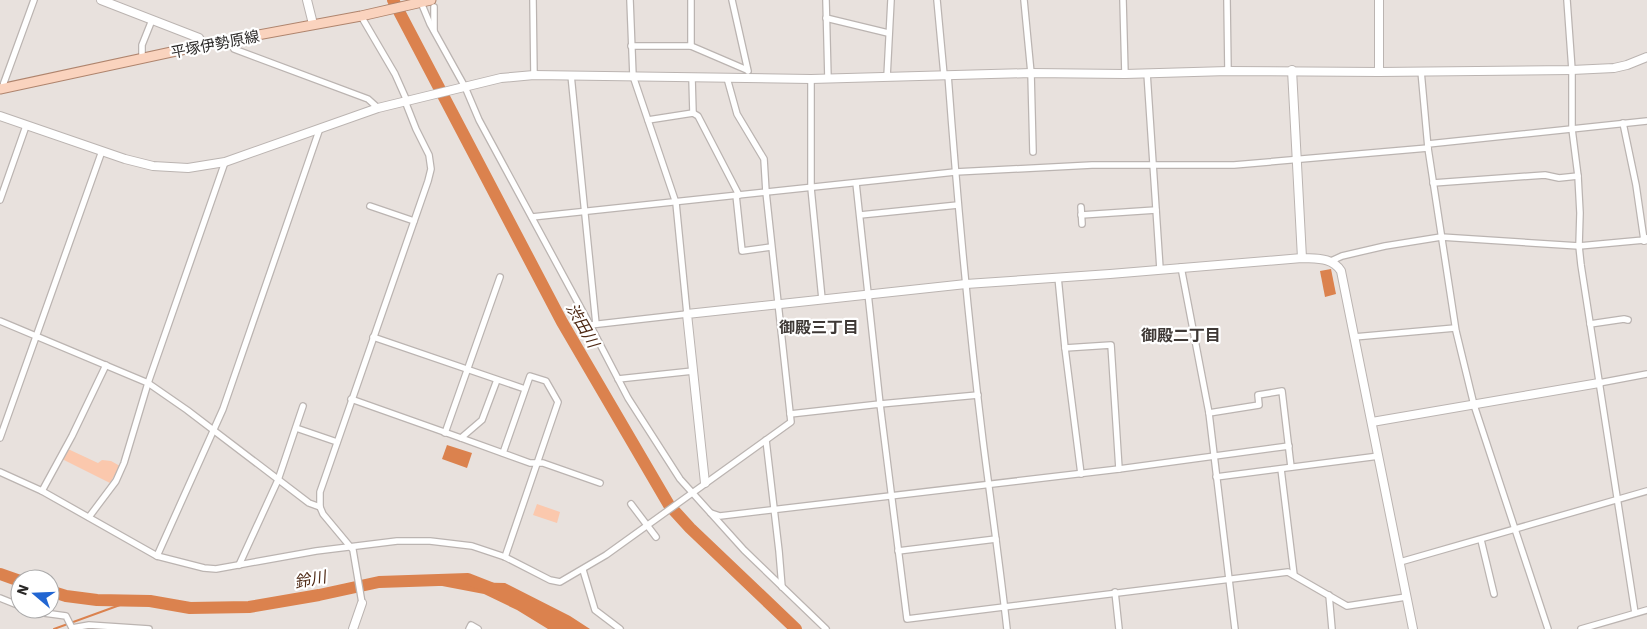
<svg xmlns="http://www.w3.org/2000/svg" width="1647" height="629" font-family="'IBM Plex Sans','Noto Sans JP',sans-serif">
	<rect width="100%" height="100%" fill="#e8e1dd"/>
	<g fill="#fbc8ad">
		<path d="M68 449 98 463 102 460 111 461 120 466 110 483 62 459Z"/>
		<path d="M537 504 560 512 557 523 533 515Z"/>
	</g>
	<g fill="#db824e">
		<path d="M1331 269 1336 294 1325 297 1320 271Z"/>
		<path d="M447 445 472 453 467 468 442 459Z"/>
		<path d="M416 581 505 583 570 616 590 629H548L517 610 484 594Z"/>
	</g>
	<g fill="none" stroke-linecap="round" stroke-linejoin="round">
		<path stroke="#db824e" stroke-width="2" d="M54 629 131 601"/>
		<g stroke="#db824e" stroke-width="12">
			<path d="M393 0 562 322 669 505 690 528 796 629"/>
			<path d="M0 574 20 581"/>
			<path d="M50 591 66 596 97 600 150 601 190 608 249 607 319 595 379 582 468 579 491 588"/>
		</g>
		<defs>
			<g id="street">
				<path d="M420 0 430 24 465 87 479 120 590 325 628 398 680 479 744 550 826 629"/>
				<path d="M533 0 534 75"/>
				<path d="M691 0V46"/>
				<path d="M732 0 748 71"/>
				<path d="M826 0 828 79"/>
				<path d="M937 0 944 75"/>
				<path d="M1024 0 1031 73 1033 152"/>
				<path d="M1123 0 1125 74"/>
				<path d="M1227 0 1228 71"/>
				<path d="M1567 0 1572 70V129L1578 176 1580 213 1579 246 1581 265 1635 613"/>
				<path d="M361 16 395 74 407 101"/>
				<path d="M826 18 888 33"/>
				<path d="M434 30V7"/>
				<path d="M231 41 234 49 368 99 378 108"/>
				<path d="M631 46H691L747 70"/>
				<path d="M142 58V45L152 20"/>
				<path d="M1421 71 1428 148 1456 331 1474 405 1548 629"/>
				<path d="M1147 73 1160 269"/>
				<path d="M571 75 596 324"/>
				<path d="M948 75C957 197 968 319 983 441 991 504 1000 566 1007 629"/>
				<path d="M887 77 891 0"/>
				<path d="M692 78 693 113"/>
				<path d="M811 79V188L822 299"/>
				<path d="M2 88 34 0"/>
				<path d="M648 120 693 113 698 116 739 195"/>
				<path d="M1428 144 1647 121"/>
				<path d="M856 183 880 404 978 395"/>
				<path d="M1433 183 1545 175 1559 178 1578 176"/>
				<path d="M736 195 742 251 771 247"/>
				<path d="M0 200 26 126"/>
				<path d="M370 206 414 221"/>
				<path d="M1081 207 1082 224"/>
				<path d="M860 215 958 205"/>
				<path d="M1081 215 1156 210"/>
				<path d="M532 217 955 172 1092 165H1234L1428 148"/>
				<path d="M1331 261 1342 256 1385 246 1441 237 1579 246 1644 240 1636 185 1623 123"/>
				<path d="M1181 267 1209 413 1235 629"/>
				<path d="M1058 277 1065 348 1081 474"/>
				<path d="M0 321 148 383 187 410 309 503 320 507"/>
				<path d="M1590 324 1624 319 1628 320"/>
				<path d="M590 325 687 314 676 203 633 76 630 0"/>
				<path d="M373 337 525 389"/>
				<path d="M1354 337 1455 328"/>
				<path d="M1065 348 1111 345 1119 469"/>
				<path d="M618 379 693 371"/>
				<path d="M1599 383 1647 374"/>
				<path d="M351 399 461 438 482 420 497 380"/>
				<path d="M1209 413 1259 405 1258 395 1282 391 1291 467"/>
				<path d="M790 414 880 404 907 619 1288 572 1347 606 1406 597"/>
				<path d="M296 428 337 442"/>
				<path d="M445 433 500 277"/>
				<path d="M0 438 102 151"/>
				<path d="M461 438 530 463H543L600 483"/>
				<path d="M766 440 779 551 782 587"/>
				<path d="M503 453 530 376 546 381 558 402 505 557"/>
				<path d="M1281 469 1294 575"/>
				<path d="M0 472 42 491 157 556 204 568 216 569 316 551 397 541H430L472 546 505 557 550 580 560 582 606 555 791 422 766 192 764 159 737 114 727 78"/>
				<path d="M1216 477 1379 456"/>
				<path d="M42 491 72 436 106 365"/>
				<path d="M631 504 656 537"/>
				<path d="M711 513 720 516 1119 469 1289 446"/>
				<path d="M89 517 116 481 124 463 148 383 225 162"/>
				<path d="M1481 540 1494 594"/>
				<path d="M898 551 996 539"/>
				<path d="M157 556 223 409 320 128"/>
				<path d="M1400 562 1647 491"/>
				<path d="M239 565 278 480 303 406"/>
				<path d="M583 570 595 610 620 629"/>
				<path d="M1115 592 1119 629"/>
				<path d="M1329 595 1332 629"/>
				<path d="M0 598 20 606"/>
				<path d="M362 603 353 550 323 514 320 507V492L428 181 431 169 429 155 416 129 405 101"/>
				<path d="M30 609 44 613 66 616 72 628 89 625 149 629"/>
				<path d="M469 629 471 625 478 629"/>
				<path d="M1581 629 1647 610"/>
			</g>
			<g id="secondary">
				<path d="M101 0 199 38 204 45"/>
				<path d="M307 0 313 24"/>
				<path d="M1292 70 1302 258"/>
				<path d="M1379 72V0"/>
				<path d="M0 116 125 159 153 166 188 168 225 162 378 108 501 78 534 75 811 79 1031 73 1125 74 1228 71 1379 72 1572 70 1614 68 1627 65 1647 57"/>
				<path d="M1644 240 1647 239"/>
				<path d="M1372 422 1599 383"/>
				<path d="M705 483 687 314 966 284 1110 274 1302 258C1317 259 1332 257 1341 271L1413 629"/>
				<path d="M353 629 362 603"/>
			</g>
			<path id="primary" d="M0 89 204 45 361 16 431 0"/>
		</defs>
		<use href="#street" stroke="#bbb4b1" stroke-width="8"/>
		<use href="#secondary" stroke="#bbb4b1" stroke-width="10"/>
		<use href="#primary" stroke="#af846d" stroke-width="11"/>
		<use href="#street" stroke="#fff" stroke-width="5.5"/>
		<use href="#secondary" stroke="#fff" stroke-width="8"/>
		<use href="#primary" stroke="#fad3be" stroke-width="9"/>
	</g>
	<g text-anchor="middle" dominant-baseline="central" stroke-width="4.5" stroke-linejoin="round" paint-order="stroke">
		<g font-size="15" fill="#2a2827" stroke="#fff">
			<text transform="translate(215 44) rotate(-11)">平塚伊勢原線</text>
		</g>
		<g font-size="16" font-style="italic" fill="#4f2a15" stroke="#fff">
			<text transform="translate(583 325) rotate(60)">渋田川</text>
			<text transform="translate(310 579) rotate(-11)">鈴川</text>
		</g>
		<g font-size="16" font-weight="bold" fill="#3f3936" stroke="#fff">
			<text x="819" y="327">御殿三丁目</text>
			<text x="1181" y="335">御殿二丁目</text>
		</g>
	</g>
	<g transform="translate(35 594) rotate(289)"><circle r="24" fill="#ffffff" stroke="#aaa9a9"/>
	<path d="M0-4L9 19L0 12L-9 19Z" fill="#2266d2"/>
	<text y="-8" font-size="14" font-weight="bold" text-anchor="middle" fill="#2a2827">N</text>
	</g>
</svg>
